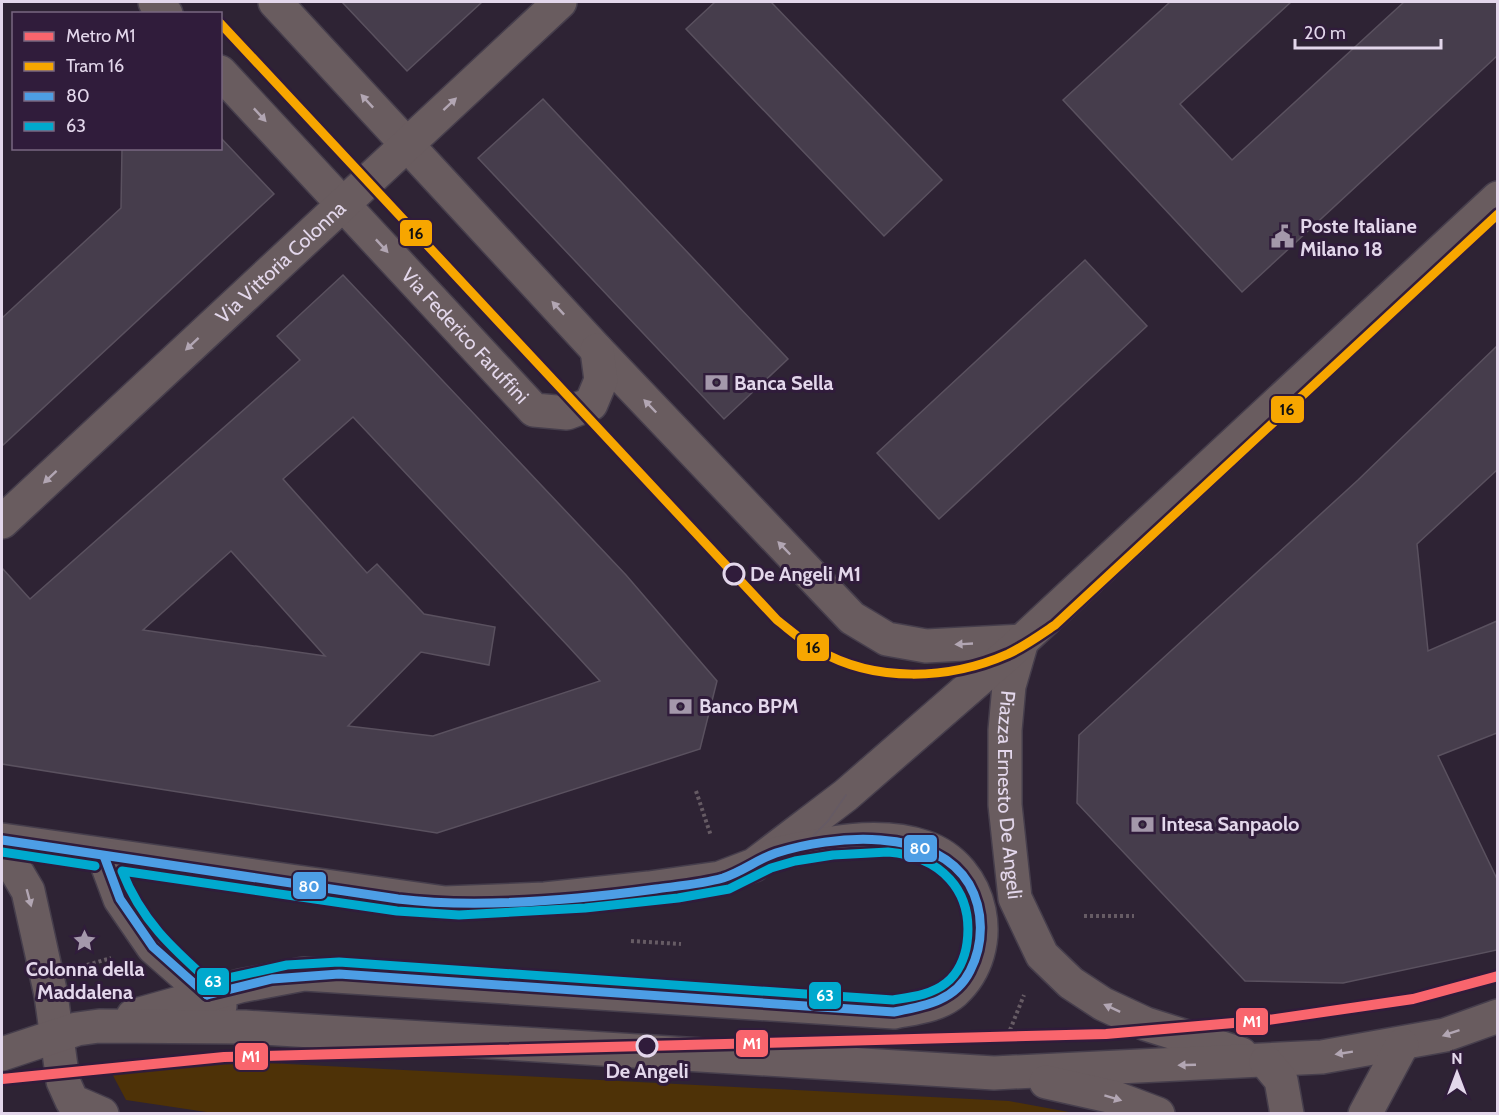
<svg xmlns="http://www.w3.org/2000/svg" width="1499" height="1115" font-family="Cabin,sans-serif">
	<rect width="100%" height="100%" fill="#2e2334"/>
	<path fill="#4e3207" d="M228 1061 1009 1101 1074 1113 220 1114 126 1100 109 1068Z"/>
	<g fill="#463d4c" stroke="#5a515f" stroke-width="1.5" fill-rule="evenodd">
		<path d="M342 2H482L407 71Z"/>
		<path d="M715 2H771L942 180 884 236 686 29Z"/>
		<path d="M1170 2H1291L1180 104 1232 160 1404 2H1497V56L1242 292 1063 100Z"/>
		<path d="M543 99 788 359 724 419 478 158Z"/>
		<path d="M220 137 274 194 2 446V318L121 208 122 148H220Z"/>
		<path d="M1085 260 1147 326 939 519 877 453Z"/>
		<path d="M343 275 626 575 717 681 700 749 437 833 2 764V568L30 599 300 360 277 336ZM353 417 568 646 600 681 433 736 348 726 421 652 489 665 495 627 424 614 377 564 367 573 283 479ZM231 551 325 656 143 630Z"/>
		<path d="M1497 346V470L1417 544 1428 651 1497 621V733L1438 756 1497 879V950L1343 983 1245 981 1077 803 1079 735 1358 480Z"/>
	</g>
	<g fill="none" stroke-linecap="round" stroke-linejoin="round">
		<defs>
			<g id="minor">
				<path d="M155 2 166 14"/>
				<path d="M275 2 597 350 852 618 887 639 926 646 1022 641"/>
				<path id="s1" d="M220 72 534 410 567 413 591 404 601 380 597 350"/>
				<path id="s2" d="M2 522 560 2"/>
				<path id="s3" d="M1022 641 1009 686 1005 730V805L1015 898 1042 955 1071 983 1103 1004 1146 1024 1241 1054"/>
				<path d="M2 840 445 903 545 899 649 888 720 878 754 865 846 795 1008 654 1498 198"/>
				<path d="M2 847 28 891 51 995 63 1081 72 1101 102 1114"/>
				<path d="M104 856 120 899 153 947 220 1006"/>
				<path d="M133 1016 240 986 304 974 894 1012C914 1008 938 1006 954 992 1001 949 984 867 924 847 878 831 821 844 775 854"/>
				<path d="M2 1054 77 1029 99 1026 245 1027 994 1073 1322 1057 1445 1035 1498 1016"/>
				<path d="M1266 1062 1281 1080 1287 1114"/>
				<path d="M1046 1082 1113 1097 1158 1114"/>
				<path d="M1365 1114 1402 1045"/>
			</g>
		</defs>
		<use href="#minor" stroke="#463e4c" stroke-width="36"/>
		<g stroke="#665b64" stroke-width="4" stroke-dasharray="3 3" stroke-linecap="butt">
			<path d="M696 791 711 836"/>
			<path d="M1084 916H1134"/>
			<path d="M631 941 681 944"/>
			<path d="M87 965 111 958"/>
			<path d="M1010 1030 1024 995"/>
		</g>
		<use href="#minor" stroke="#695c5f" stroke-width="33"/>
		<path stroke="#655a64" stroke-width="1.5" d="M813 836 828 821 846 795"/>
		<defs>
			<g id="bus-1">
				<path d="M2 840 398 899C479 909 575 900 656 889 678 886 702 884 723 878 742 872 758 859 776 853 832 835 934 826 969 884 984 910 984 944 970 971 955 1001 925 1006 894 1012L339 974 272 979 207 995"/>
				<path d="M104 856 120 899 153 947 207 995"/>
			</g>
			<g id="bus-2">
				<path d="M2 852 95 866"/>
				<path d="M888 852C940 856 974 890 967 943 965 958 958 974 946 983 931 995 911 997 893 1000L339 962 287 965 210 982C172 948 141 920 122 871L397 911 459 915 585 908 678 898 729 889 771 868 795 861 833 855Z"/>
			</g>
		</defs>
		<use href="#bus-1" stroke="#301c3b" stroke-width="14"/>
		<use href="#bus-2" stroke="#301c3b" stroke-width="14"/>
		<use href="#bus-1" stroke="#4d9ee5" stroke-width="9"/>
		<use href="#bus-2" stroke="#00a9ce" stroke-width="9"/>
		<defs>
			<path id="tram-1" d="M220 23 777 620C790 630 803 642 818 650 875 683 949 680 1008 654 1025 646 1040 635 1055 625L1498 214"/>
		</defs>
		<use href="#tram-1" stroke="#301c3b" stroke-width="14"/>
		<use href="#tram-1" stroke="#f7a600" stroke-width="9"/>
		<defs>
			<path id="metro-1" d="M2 1079 224 1057 1106 1034 1268 1020 1413 999 1498 976"/>
		</defs>
		<use href="#metro-1" stroke="#301c3b" stroke-width="15"/>
		<use href="#metro-1" stroke="#f9656d" stroke-width="10"/>
	</g>
	<defs><path id="oneway-solid" d="M-6-.8H1V-3.2L6.5 0L1 3.2V.8H-6Z" transform="scale(1.5)"/></defs>
	<g fill="#b2a6b3">
		<use href="#oneway-solid" transform="translate(367 101) rotate(-133)"/>
		<use href="#oneway-solid" transform="translate(450 104) rotate(-43)"/>
		<use href="#oneway-solid" transform="translate(260 115) rotate(47)"/>
		<use href="#oneway-solid" transform="translate(382 246) rotate(47)"/>
		<use href="#oneway-solid" transform="translate(558 308) rotate(-133)"/>
		<use href="#oneway-solid" transform="translate(192 344) rotate(137)"/>
		<use href="#oneway-solid" transform="translate(650 406) rotate(-134)"/>
		<use href="#oneway-solid" transform="translate(50 477) rotate(137)"/>
		<use href="#oneway-solid" transform="translate(784 548) rotate(-134)"/>
		<use href="#oneway-solid" transform="translate(964 644) rotate(177)"/>
		<use href="#oneway-solid" transform="translate(29 898) rotate(75)"/>
		<use href="#oneway-solid" transform="translate(1112 1008) rotate(-155)"/>
		<use href="#oneway-solid" transform="translate(1451 1033) rotate(161)"/>
		<use href="#oneway-solid" transform="translate(1344 1053) rotate(171)"/>
		<use href="#oneway-solid" transform="translate(1187 1065) rotate(178)"/>
		<use href="#oneway-solid" transform="translate(1113 1098) rotate(17)"/>
	</g>
	<defs>
		<symbol id="civic-bare" viewBox="-9 -9 18 18"><path d="M-.6-6.5H3V-4.5H.6V-3L4-1V1h2V6H-6V1h2V-1L-.6-3ZM-1.2 2.5V6h2.4V2.5Z" fill="#a498ab" stroke="#301c3b" stroke-width="2.5" paint-order="stroke"/></symbol>
		<symbol id="bank-bare" viewBox="-9 -9 18 18"><path d="M-6-4H6V4H-6ZM0-2.3a2.3 2.3 0 1 0 0 4.6a2.3 2.3 0 1 0 0-4.6Z" fill="#a498ab" stroke="#301c3b" stroke-width="2.5" paint-order="stroke"/></symbol>
		<symbol id="sight-bare" viewBox="-9 -9 18 18"><path d="M0-6L1.8-2.2L6-1.7L2.9 1.2L3.7 5.4L0 3.3L-3.7 5.4L-2.9 1.2L-6-1.7L-1.8-2.2Z" fill="#a498ab" stroke="#301c3b" stroke-width="2.5" paint-order="stroke"/></symbol>
	</defs>
	<g fill-rule="evenodd">
		<use href="#civic-bare" x="1266" y="220" width="33" height="33"/>
		<use href="#bank-bare" x="700" y="366" width="33" height="33"/>
		<use href="#bank-bare" x="664" y="690" width="33" height="33"/>
		<use href="#bank-bare" x="1126" y="808" width="33" height="33"/>
		<use href="#sight-bare" x="68" y="924" width="33" height="33"/>
	</g>
	<g fill="#301c3b" stroke="#e3d7eb" stroke-width="3">
		<circle cx="734" cy="574" r="10"/>
		<circle cx="647" cy="1046" r="10"/>
	</g>
	<g text-anchor="middle" dominant-baseline="central" stroke-width="6" stroke-linejoin="round" paint-order="stroke">
		<g font-size="20" font-weight="bold" fill="#e3d7eb" stroke="#301c3b" text-anchor="start">
			<text x="1300" y="226">Poste Italiane<tspan x="1300" dy="23">Milano 18</tspan></text>
			<text x="734" y="383">Banca Sella</text>
			<text x="699" y="706">Banco BPM</text>
			<text x="1161" y="824">Intesa Sanpaolo</text>
			<text x="85" y="969" text-anchor="middle">Colonna della<tspan x="85" dy="23">Maddalena</tspan></text>
		</g>
		<g font-size="20" fill="#e3d7eb" stroke="#301c3b">
			<text stroke="none"><textPath href="#s2" startOffset="381">Via Vittoria Colonna</textPath></text>
			<text stroke="none"><textPath href="#s1" startOffset="360">Via Federico Faruffini</textPath></text>
			<text stroke="none"><textPath href="#s3" startOffset="156">Piazza Ernesto De Angeli</textPath></text>
		</g>
		<g font-size="20" font-weight="bold" fill="#e3d7eb" stroke="#301c3b" text-anchor="start">
			<text x="750" y="574">De Angeli M1</text>
			<text x="647" y="1071" text-anchor="middle">De Angeli</text>
		</g>
	</g>
	<g stroke="#301c3b" stroke-width="2">
		<rect x="399" y="219" width="34" height="28" rx="6" fill="#f7a600"/>
		<rect x="1270" y="395" width="35" height="29" rx="6" fill="#f7a600"/>
		<rect x="796" y="633" width="34" height="29" rx="6" fill="#f7a600"/>
		<rect x="903" y="834" width="35" height="29" rx="6" fill="#4d9ee5"/>
		<rect x="292" y="871" width="35" height="29" rx="6" fill="#4d9ee5"/>
		<rect x="196" y="967" width="34" height="29" rx="6" fill="#00a9ce"/>
		<rect x="808" y="981" width="34" height="29" rx="6" fill="#00a9ce"/>
		<rect x="1235" y="1007" width="34" height="29" rx="6" fill="#f9656d"/>
		<rect x="735" y="1029" width="34" height="29" rx="6" fill="#f9656d"/>
		<rect x="234" y="1042" width="35" height="29" rx="6" fill="#f9656d"/>
	</g>
	<g font-size="16" text-anchor="middle" font-weight="bold" fill="#fff">
		<text x="920" y="854">80</text>
		<text x="309" y="892">80</text>
		<text x="213" y="987">63</text>
		<text x="825" y="1001">63</text>
		<text x="1252" y="1027">M1</text>
		<text x="752" y="1049">M1</text>
		<text x="251" y="1062">M1</text>
	</g>
	<g font-size="16" text-anchor="middle" font-weight="bold" fill="#111">
		<text x="416" y="239">16</text>
		<text x="1287" y="415">16</text>
		<text x="813" y="653">16</text>
	</g>
	<rect width="1499" height="1115" fill="none" stroke="#e3d7eb" stroke-width="6"/>
	<rect x="12" y="12" width="210" height="138" fill="#301c3b" stroke="#786781" stroke-width="1.5"/>
	<rect x="24" y="32" width="30" height="9" fill="#f9656d" stroke="#786781" stroke-width="1.5"/>
	<text x="66" y="42" font-size="18" fill="#e3d7eb">Metro M1</text>
	<rect x="24" y="62" width="30" height="9" fill="#f7a600" stroke="#786781" stroke-width="1.5"/>
	<text x="66" y="72" font-size="18" fill="#e3d7eb">Tram 16</text>
	<rect x="24" y="92" width="30" height="9" fill="#4d9ee5" stroke="#786781" stroke-width="1.5"/>
	<text x="66" y="102" font-size="18" fill="#e3d7eb">80</text>
	<rect x="24" y="122" width="30" height="9" fill="#00a9ce" stroke="#786781" stroke-width="1.5"/>
	<text x="66" y="132" font-size="18" fill="#e3d7eb">63</text>
	<g transform="translate(1457 1073)" stroke="#301c3b" stroke-width="4.5" paint-order="stroke">
	<path d="M0-4.5L10 22L0 15L-10 22Z" fill="#e3d7eb"/>
	<text y="-9" font-size="16" font-weight="bold" text-anchor="middle" fill="#e3d7eb">N</text>
	</g>
	<path d="M1295 39v9h146v-9" fill="none" stroke="#e3d7eb" stroke-width="3"/>
	<text x="1304" y="39" font-size="18" fill="#e3d7eb" stroke="#301c3b" stroke-width="4.5" paint-order="stroke">20 m</text>
</svg>
